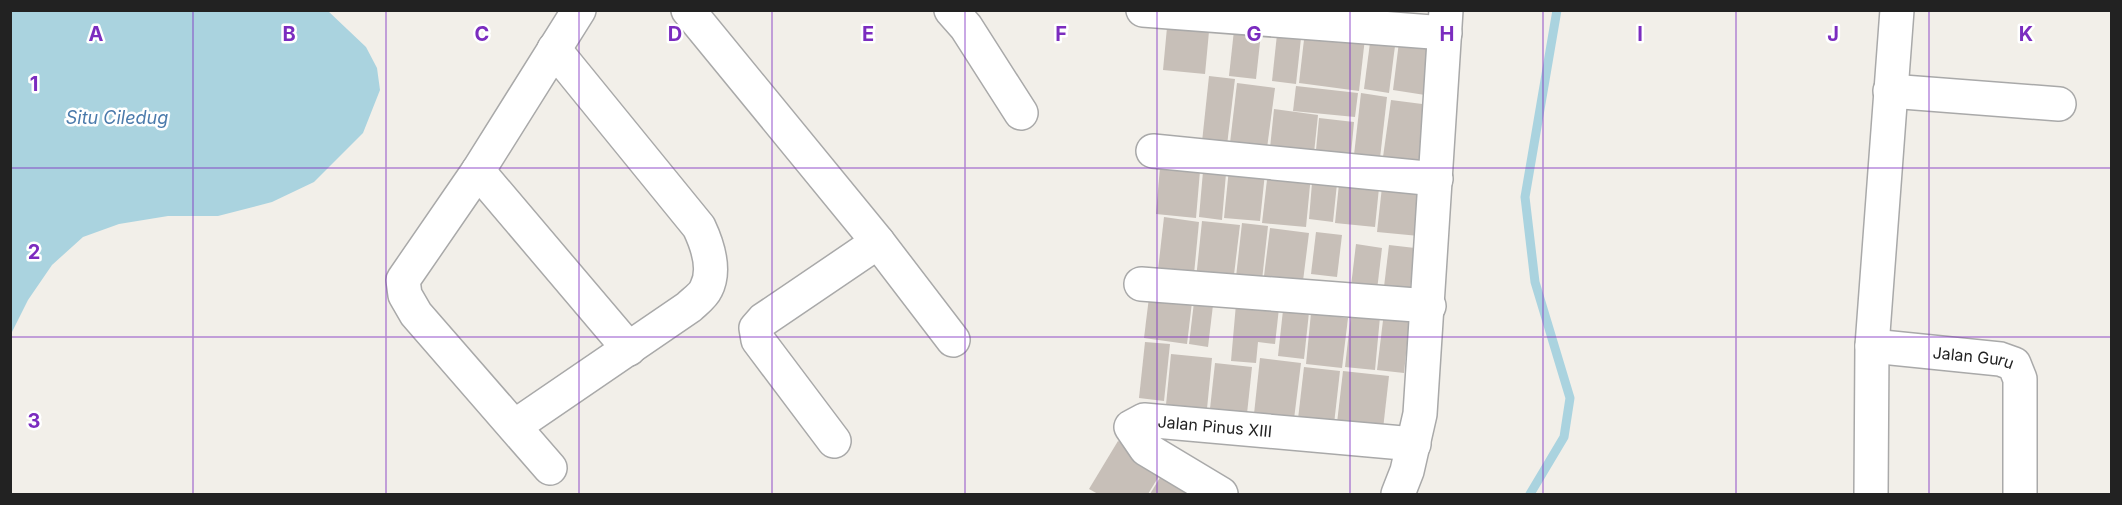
<svg xmlns="http://www.w3.org/2000/svg" width="2122" height="505" font-family="Inter,sans-serif">
	<rect width="100%" height="100%" fill="#f2efe9"/>
	<path fill="#aad3df" d="M11 10 328 11 366 47 377 68 380 90 363 133 314 182 272 202 218 216H168L119 224 83 237 52 265 28 300 11 334Z"/>
	<g fill="none" stroke-linecap="round" stroke-linejoin="round">
		<path stroke="#aad3df" stroke-width="9" d="M1530 494 1564 437 1570 398 1535 282 1525 197 1557 10"/>
	</g>
	<g fill="#c7bfb8">
		<path d="M1168 17 1210 21 1205 74 1163 70Z"/>
		<path d="M1235 21 1262 24 1256 79 1229 76Z"/>
		<path d="M1278 25 1302 29 1296 84 1272 81Z"/>
		<path d="M1305 31 1365 38 1359 91 1299 83Z"/>
		<path d="M1371 35 1396 38 1389 93 1364 89Z"/>
		<path d="M1399 42 1431 47 1425 95 1393 90Z"/>
		<path d="M1209 76 1235 79 1227 145 1202 142Z"/>
		<path d="M1237 83 1275 88 1267 148 1230 143Z"/>
		<path d="M1296 86 1358 93 1355 117 1293 111Z"/>
		<path d="M1361 93 1387 97 1380 158 1354 155Z"/>
		<path d="M1391 100 1430 105 1423 162 1383 157Z"/>
		<path d="M1274 109 1318 115 1314 153 1270 148Z"/>
		<path d="M1319 118 1354 122 1351 154 1316 150Z"/>
		<path d="M1204 160 1227 162 1222 220 1199 217Z"/>
		<path d="M1160 167 1200 171 1196 218 1156 214Z"/>
		<path d="M1229 169 1265 173 1260 221 1224 218Z"/>
		<path d="M1268 171 1311 175 1306 227 1262 223Z"/>
		<path d="M1313 171 1338 174 1333 222 1309 219Z"/>
		<path d="M1340 174 1380 178 1375 227 1335 223Z"/>
		<path d="M1383 178 1425 183 1419 236 1377 232Z"/>
		<path d="M1164 217 1199 222 1194 274 1158 270Z"/>
		<path d="M1202 221 1240 225 1233 283 1196 279Z"/>
		<path d="M1242 223 1268 226 1262 280 1236 277Z"/>
		<path d="M1270 228 1309 233 1302 289 1263 284Z"/>
		<path d="M1316 232 1342 235 1337 277 1311 274Z"/>
		<path d="M1356 244 1382 248 1377 290 1351 286Z"/>
		<path d="M1389 245 1415 248 1410 290 1384 287Z"/>
		<path d="M1150 289 1193 294 1187 344 1144 338Z"/>
		<path d="M1284 301 1310 303 1304 359 1278 356Z"/>
		<path d="M1194 302 1213 305 1208 347 1189 344Z"/>
		<path d="M1236 304 1279 308 1275 344 1258 342 1256 363 1231 361Z"/>
		<path d="M1384 312 1410 315 1404 373 1377 370Z"/>
		<path d="M1311 313 1348 318 1342 368 1306 364Z"/>
		<path d="M1351 314 1380 317 1375 370 1345 367Z"/>
		<path d="M1145 342 1170 344 1164 401 1139 398Z"/>
		<path d="M1171 354 1212 358 1206 419 1165 415Z"/>
		<path d="M1260 358 1301 363 1294 419 1254 414Z"/>
		<path d="M1215 363 1252 367 1246 423 1209 418Z"/>
		<path d="M1304 367 1340 371 1334 424 1298 419Z"/>
		<path d="M1343 371 1389 376 1383 429 1337 423Z"/>
		<path d="M1118 441 1164 468 1148 494H1098L1089 489Z"/>
		<path d="M1164 471 1201 494H1150Z"/>
	</g>
	<g fill="none" stroke-linecap="round" stroke-linejoin="round">
		<defs>
			<g id="minor">
				<path d="M688 10 878 242 953 340"/>
				<path d="M951 10 966 27 1021 113"/>
				<path d="M1143 10 1445 33"/>
				<path d="M1890 91 2059 104"/>
				<path d="M1153 151 1436 179"/>
				<path d="M478 171 629 349"/>
				<path d="M1141 284 1429 306"/>
				<path id="s1" d="M1872 346 2000 359 2014 364 2020 379V494"/>
				<path d="M515 426 689 307C694 302 703 296 706 289 716 270 707 244 699 227L554 49"/>
				<path d="M834 441 758 340 756 328 763 320 878 242"/>
				<path d="M550 468 416 314 405 295 403 280 478 171 579 10"/>
				<path id="s2" d="M1221 494 1146 449 1131 427 1144 420 1414 444"/>
				<path d="M1398 494 1407 471 1420 414 1446 10"/>
				<path d="M1871 494 1872 346 1897 10"/>
			</g>
		</defs>
		<use href="#minor" stroke="#a9a9a9" stroke-width="36"/>
		<use href="#minor" stroke="#fff" stroke-width="33"/>
	</g>
	<path fill="none" stroke="#7b2cbf" stroke-width="1.5" stroke-opacity="0.55" d="M193 10V494M386 10V494M579 10V494M772 10V494M965 10V494M1157 10V494M1350 10V494M1543 10V494M1736 10V494M1929 10V494M10 168H2112M10 337H2112"/>
	<g text-anchor="middle" dominant-baseline="central" stroke-width="5" stroke-linejoin="round" paint-order="stroke">
		<g font-size="16" fill="#222" stroke="#fff">
			<text stroke="none"><textPath href="#s1" startOffset="102">Jalan Guru</textPath></text>
			<text stroke="none"><textPath href="#s2" startOffset="200">Jalan Pinus XIII</textPath></text>
		</g>
		<g font-size="18" font-style="italic" fill="#4a7aab" stroke="#fff">
			<text x="117" y="117">Situ Ciledug</text>
		</g>
	</g>
	<g font-size="20" text-anchor="middle" font-weight="bold" fill="#7b2cbf" stroke="#fff" stroke-width="5" stroke-linejoin="round" paint-order="stroke">
		<text x="96" y="41">A</text>
		<text x="289" y="41">B</text>
		<text x="482" y="41">C</text>
		<text x="675" y="41">D</text>
		<text x="868" y="41">E</text>
		<text x="1061" y="41">F</text>
		<text x="1254" y="41">G</text>
		<text x="1447" y="41">H</text>
		<text x="1640" y="41">I</text>
		<text x="1833" y="41">J</text>
		<text x="2026" y="41">K</text>
		<text x="34" y="91">1</text>
		<text x="34" y="259">2</text>
		<text x="34" y="428">3</text>
	</g>
	<rect width="2122" height="505" fill="none" stroke="#222222" stroke-width="24"/>
</svg>
